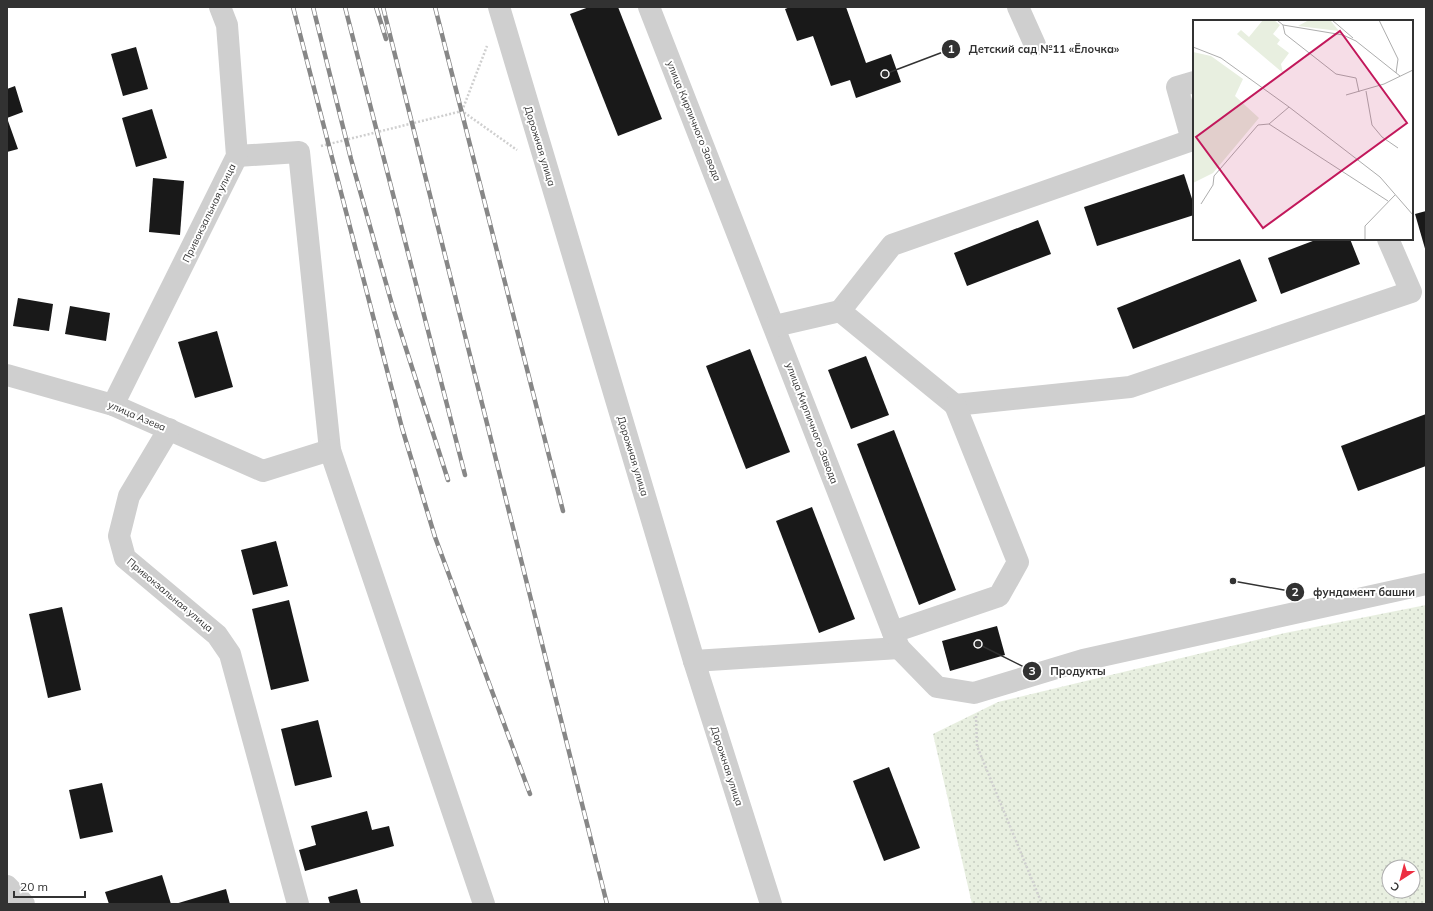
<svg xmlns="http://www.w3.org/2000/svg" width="1433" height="911" font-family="Mulish,sans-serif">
	<defs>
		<pattern id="grass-dots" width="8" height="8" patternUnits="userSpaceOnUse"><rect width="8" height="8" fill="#e8efe0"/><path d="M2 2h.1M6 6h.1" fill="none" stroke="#c7cdc1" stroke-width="1.8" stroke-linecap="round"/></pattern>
	</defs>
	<rect width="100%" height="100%" fill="#fff"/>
	<path fill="url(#grass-dots)" fill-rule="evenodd" d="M1426 605V904H972L933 734 998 702 1285 633ZM1389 867H1413V891H1389Z"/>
	<g fill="#191919">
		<path d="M589 7H618L662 119 618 136 570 14Z"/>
		<path d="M790 7H846L866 63 891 54 901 82 856 98 850 80 831 86 813 36 797 41 785 9Z"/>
		<path d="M136 47 148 89 123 96 111 54Z"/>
		<path d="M15 86 23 112 7 118 18 149 7 152V89Z"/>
		<path d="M152 109 167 158 136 167 122 118Z"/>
		<path d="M1184 174 1194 205V215L1097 246 1084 207Z"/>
		<path d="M153 178 184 181 180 235 149 232Z"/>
		<path d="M1426 211V252L1415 214Z"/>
		<path d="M1038 220 1051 254 967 286 954 253Z"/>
		<path d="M1318 239H1350L1360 264 1281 294 1268 258Z"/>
		<path d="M1240 259 1257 301 1133 349 1117 308Z"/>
		<path d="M18 298 53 304 49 331 13 326Z"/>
		<path d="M70 306 110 313 106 341 65 334Z"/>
		<path d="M217 331 233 387 195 398 178 342Z"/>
		<path d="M750 349 790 452 746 469 706 366Z"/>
		<path d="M866 356 889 415 851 429 828 370Z"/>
		<path d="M1426 414V466L1358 491 1341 446Z"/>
		<path d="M894 430 956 590 919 605 857 444Z"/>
		<path d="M812 507 855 619 819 633 776 521Z"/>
		<path d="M276 541 288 586 253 595 241 550Z"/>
		<path d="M289 600 309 681 271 690 252 609Z"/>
		<path d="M62 607 81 690 48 698 29 614Z"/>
		<path d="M997 626 1005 655 950 671 942 641Z"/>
		<path d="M318 720 332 777 295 786 281 729Z"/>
		<path d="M889 767 920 848 884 861 853 781Z"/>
		<path d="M102 783 113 832 80 839 69 790Z"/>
		<path d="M367 811 372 830 389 826 394 846 305 871 299 850 316 845 311 826Z"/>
		<path d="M162 875 171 904H109L105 892Z"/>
		<path d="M226 889 230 904H175Z"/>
		<path d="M357 889 361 904H330L328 897Z"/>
	</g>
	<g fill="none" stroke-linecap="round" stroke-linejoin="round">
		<g stroke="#cfcfcf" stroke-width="2.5" stroke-dasharray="2 2" stroke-linecap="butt">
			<path d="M462 111 487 46"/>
			<path d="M321 146 462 111 517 150"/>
			<path d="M976 716 977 746 1042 904"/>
		</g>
		<g stroke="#cfcfcf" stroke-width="22">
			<path d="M499 7 694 661 771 904"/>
			<path d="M649 7 899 648 694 661"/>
			<path d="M1018 7 1035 45"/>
			<path d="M237 156 299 152 330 450"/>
			<path d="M840 311 892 245 1192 140 1177 87 1194 82"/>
			<path d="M775 326 840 311 955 405 1130 387 1411 292 1388 239"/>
			<path d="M7 375 113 405 263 471 330 450 484 904"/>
			<path d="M113 405 237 156 227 25 220 7"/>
			<path d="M169 429 129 496 119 536 125 558 217 635 230 654 298 904"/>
			<path d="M893 632 999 596 1018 562 955 405"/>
			<path d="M899 648 937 687 974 693 1083 660 1426 584"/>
			<path d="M7 886 24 904"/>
		</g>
		<defs>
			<g id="rail">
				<path d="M293 7 402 428 435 537 530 794"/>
				<path d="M313 7 351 159 393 308 448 480"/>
				<path d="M345 7 465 475"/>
				<path d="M376 7 386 39"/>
				<path d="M383 7 607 904"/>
				<path d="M435 7 563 511"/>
			</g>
		</defs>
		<use href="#rail" stroke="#878787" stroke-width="4.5"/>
		<use href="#rail" stroke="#fff" stroke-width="3" stroke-dasharray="9" stroke-linecap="butt"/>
	</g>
	<g text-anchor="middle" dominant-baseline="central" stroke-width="4" stroke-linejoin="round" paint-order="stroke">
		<g font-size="10" fill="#323232" stroke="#fff">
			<text transform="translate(694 121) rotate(68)">улица Кирпичного Завода</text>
			<text transform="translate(540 146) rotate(73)">Дорожная улица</text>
			<text transform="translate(209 213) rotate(-64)">Привокзальная улица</text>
			<text transform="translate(137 416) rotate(23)">улица Азева</text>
			<text transform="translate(812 423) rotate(69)">улица Кирпичного Завода</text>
			<text transform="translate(633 456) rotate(73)">Дорожная улица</text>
			<text transform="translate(170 595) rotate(40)">Привокзальная улица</text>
			<text transform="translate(727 766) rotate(72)">Дорожная улица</text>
		</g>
	</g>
	<g transform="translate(1193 20)">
		<rect width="220" height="220" fill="#fff"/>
		<path d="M70 0H81L87 5 80 14 87 20 84 24 96 33 88 44 90 53 44 14 48 10 56 17ZM116 0H137L146 11 105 6ZM0 32 18 36 50 59 42 76 66 98 20 153 0 163Z" fill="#e8efe0"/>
		<path fill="none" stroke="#adadad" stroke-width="1" d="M84 0 90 5 150 15 163 21 207 56M139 0 160 18M186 0 205 39 203 53M90 5 92 14 143 54 163 58 166 72M0 27 28 38 96 87 187 157 220 195M173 71 179 105 189 117 205 128M153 75 191 64 220 50M96 87 76 104 195 181M8 184 20 165 21 156 65 105 76 104M172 220V206L202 175"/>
		<path fill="#c2185b" fill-opacity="0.15" stroke="#c2185b" stroke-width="2" d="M147 11 214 103 70 208 3 117Z"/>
		<rect width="220" height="220" fill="none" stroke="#323232" stroke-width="2"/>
	</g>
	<path fill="none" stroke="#323232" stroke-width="1.5" d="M885 74L951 49M1233 581L1295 592M978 644L1032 671"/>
	<g fill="#323232" stroke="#fff" stroke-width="1.5">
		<circle cx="885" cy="74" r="4"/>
		<circle cx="1233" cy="581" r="4"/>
		<circle cx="978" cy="644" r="4"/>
		<circle cx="951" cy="49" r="10"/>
		<circle cx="1295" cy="592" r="10"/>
		<circle cx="1032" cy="671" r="10"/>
	</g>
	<g font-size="12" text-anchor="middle" font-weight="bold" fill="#fff">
		<text x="951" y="53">1</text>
		<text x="1295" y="596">2</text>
		<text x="1032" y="675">3</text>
	</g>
	<g font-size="11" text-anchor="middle" font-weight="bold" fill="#323232" stroke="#fff" stroke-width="4" stroke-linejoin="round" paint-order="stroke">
		<text x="1044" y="53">Детский сад №11 «Ёлочка»</text>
		<text x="1364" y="596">фундамент башни</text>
		<text x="1078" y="675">Продукты</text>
	</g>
	<rect width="1433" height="911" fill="none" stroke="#323232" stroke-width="16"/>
	<g transform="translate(1401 879) rotate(216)"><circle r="19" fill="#ffffff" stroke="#adadad"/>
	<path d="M0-3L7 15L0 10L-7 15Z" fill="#ed2f42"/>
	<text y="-6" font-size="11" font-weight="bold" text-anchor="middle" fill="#323232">С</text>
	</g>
	<path d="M14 891v6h71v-6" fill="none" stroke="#323232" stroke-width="2"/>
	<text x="20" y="891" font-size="12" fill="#323232" stroke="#ffffff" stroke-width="3" paint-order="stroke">20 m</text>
</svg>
